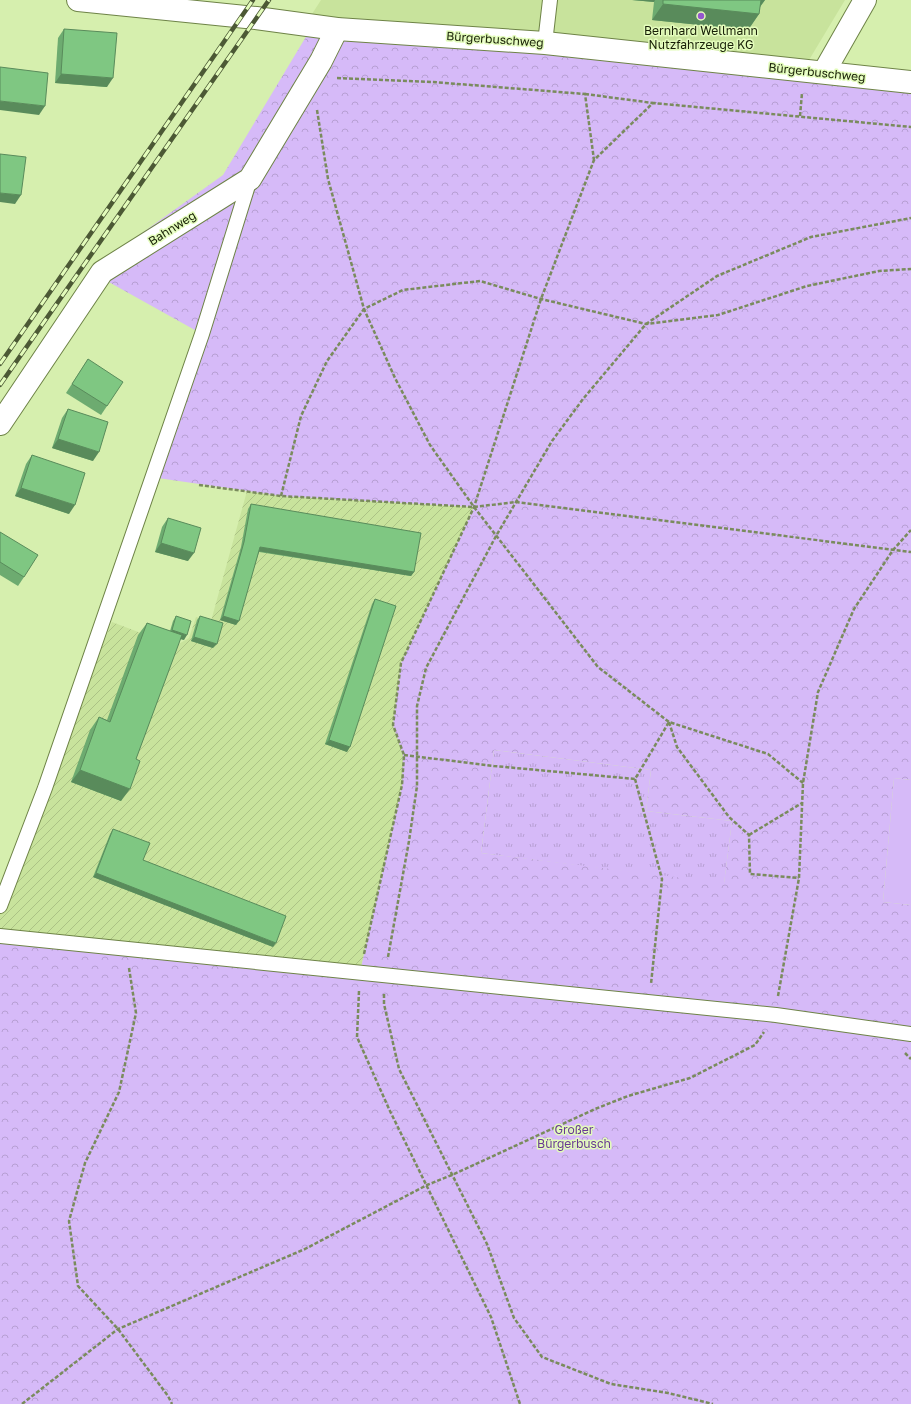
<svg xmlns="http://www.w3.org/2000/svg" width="911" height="1404" font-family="'Golos Text',sans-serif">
	<defs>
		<pattern id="industrial-furrows" width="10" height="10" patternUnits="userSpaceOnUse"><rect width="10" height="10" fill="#c8e39c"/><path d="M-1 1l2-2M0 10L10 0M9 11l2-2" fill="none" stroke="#abc285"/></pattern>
		<pattern id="grass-tufts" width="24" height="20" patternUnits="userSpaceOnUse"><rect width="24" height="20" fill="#d6baf8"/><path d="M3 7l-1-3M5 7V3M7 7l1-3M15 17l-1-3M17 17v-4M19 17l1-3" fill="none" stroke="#b79fd3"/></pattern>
		<pattern id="forest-crowns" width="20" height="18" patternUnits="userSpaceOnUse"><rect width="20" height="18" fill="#d6baf8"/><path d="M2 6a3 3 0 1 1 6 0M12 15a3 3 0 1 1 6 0" fill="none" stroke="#b79fd3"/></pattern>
	</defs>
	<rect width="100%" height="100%" fill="#d6efae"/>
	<path fill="#c8e39c" d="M321 0H845L803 70 305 25Z"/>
	<path fill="url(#industrial-furrows)" d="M247 491 281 496 474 507 401 663 393 725 404 755 402 785 360 972 0 936V906L45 788 112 622 175 646 189 638 196 617 211 621Z"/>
	<path fill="url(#grass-tufts)" d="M494 750 651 770 646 811 732 821 724 884 481 853Z"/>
	<path fill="url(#forest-crowns)" fill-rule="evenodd" d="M337 29 911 88V780L894 778 883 902 911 905V1404H0V936L360 972 402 785 403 755 393 725 401 663 474 507 281 496 151 477 202 334 89 271 223 175 307 35ZM494 750 651 770 646 811 732 821 724 883 481 853Z"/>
	<path fill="#d6baf8" d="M894 778 911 780V905L883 902Z"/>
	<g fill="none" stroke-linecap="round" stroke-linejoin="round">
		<defs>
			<g id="lane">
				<path d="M545 43 550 0"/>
				<path d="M0 906 45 788 202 334 250 179"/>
				<path d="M0 936 776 1015 911 1034"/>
			</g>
			<g id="street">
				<path d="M78 0 256 18 337 29 545 43 911 82"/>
				<path d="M824 72 865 0"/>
				<path d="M0 424 102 272 250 179 321 61 337 29"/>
			</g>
		</defs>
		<use href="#lane" stroke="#6e8347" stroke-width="16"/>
		<use href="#street" stroke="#6e8347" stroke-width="24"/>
		<g stroke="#7a8b5d" stroke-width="2.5" stroke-dasharray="4 2" stroke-linecap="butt">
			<path d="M337 78 433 82 585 94 594 160 653 103 911 127"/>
			<path d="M585 94 653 103"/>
			<path d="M317 110 328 179 364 309 395 378 430 445 474 507 598 667 669 722 768 754 803 783"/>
			<path d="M800 116 802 93"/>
			<path d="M199 485 281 496 474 507 516 502 911 552"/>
			<path d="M281 496 301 416 327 361 364 309 403 290 480 281 541 299 646 324 718 315 807 286 879 271 911 269"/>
			<path d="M669 722 677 747 729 817 749 835 750 874 799 878"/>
			<path d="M404 755 494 766 635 779 669 722"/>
			<path d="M635 779 662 879 651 984"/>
			<path d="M749 835 802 803"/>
			<path d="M364 954 402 785 404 755 393 725 401 663 474 507 541 299 594 160"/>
			<path d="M388 957 409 841 417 786V706L426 668 496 536 552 441 583 399 646 324 717 276 811 237 911 218"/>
			<path d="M129 968 136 1013 119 1092 85 1163 69 1221 78 1286 118 1329 168 1396 172 1404"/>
			<path d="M359 991 357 1037 389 1109 491 1317 520 1404"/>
			<path d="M384 994V1004L399 1069 487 1244 514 1318 542 1357 611 1384 668 1393 713 1404"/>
			<path d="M778 996 799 878 803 783 818 692 854 609 893 550 911 530"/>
			<path d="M905 1053 911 1059"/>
			<path d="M22 1404 118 1329 305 1249 427 1185 452 1175 595 1109 628 1096 690 1078 755 1045 764 1032"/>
		</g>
		<use href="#lane" stroke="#fff" stroke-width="14"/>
		<use href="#street" stroke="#fff" stroke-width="22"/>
		<defs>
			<g id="rail">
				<path d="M0 364 253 0"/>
				<path d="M0 385 269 0"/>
			</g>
		</defs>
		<use href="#rail" stroke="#4c5935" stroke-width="4.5"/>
		<use href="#rail" stroke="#e3fcbb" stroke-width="3" stroke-dasharray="9" stroke-linecap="butt"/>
	</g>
	<g fill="#6dab70">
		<path d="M632 0H765L760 7 759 14 748 30 652 20 654 2Z"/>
		<path d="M64 29 107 87 55 83 58 38Z"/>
		<path d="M88 359 107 406 101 415 66 393Z"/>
		<path d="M68 409 93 461 52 448 62 418Z"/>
		<path d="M32 455 69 514 15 496 26 464Z"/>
		<path d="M251 504 414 572 411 576 259 552 236 625 220 620 241 547 248 509Z"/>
		<path d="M168 518 188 561 155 552 162 527Z"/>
		<path d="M0 532 24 577 18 586 0 575Z"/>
		<path d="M375 599 347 752 325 744 372 604Z"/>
		<path d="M176 616 184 640 180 639 136 759 121 801 71 782 90 730 99 717 107 720 138 635 147 623 170 631 173 621Z"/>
		<path d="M200 616 213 648 191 641 197 620Z"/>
		<path d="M113 829 143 860 273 947 93 877 110 834Z"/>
	</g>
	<g fill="#598b5b">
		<path d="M632 0H655L654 2Z"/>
		<path d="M758 0H765L756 12Z"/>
		<path d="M663 4 759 14 748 30 652 20Z"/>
		<path d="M61 74 113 78 107 87 55 83Z"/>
		<path d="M0 101 45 106 39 115 0 110Z"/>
		<path d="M0 193 21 195 15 204 0 202Z"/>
		<path d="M58 439 99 452 93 461 52 448Z"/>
		<path d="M21 488 75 505 69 514 15 496Z"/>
		<path d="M161 543 194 553 188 561 155 552Z"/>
		<path d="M260 547 414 572 411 576 257 551Z"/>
		<path d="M223 616 239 621 236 625 220 620Z"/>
		<path d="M172 630 187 635 184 640 169 635Z"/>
		<path d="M194 637 217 644 213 648 191 641Z"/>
		<path d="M329 740 350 747 347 752 325 744Z"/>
		<path d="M80 770 130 789 121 801 71 782Z"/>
		<path d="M96 873 276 943 273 947 93 877Z"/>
	</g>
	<g fill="#7fc782" stroke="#598b5b">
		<path d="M663 0H761L759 14 663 4Z"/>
		<path d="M64 29 117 33 113 78 61 74Z"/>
		<path d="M0 67 48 73 45 106 0 101Z"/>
		<path d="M0 154 26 157 21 195 0 193Z"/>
		<path d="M88 359 123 382 107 406 72 384Z"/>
		<path d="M68 409 108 422 99 452 58 439Z"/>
		<path d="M32 455 85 473 75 505 21 488Z"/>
		<path d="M251 504 421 533 414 572 260 547 239 621 223 616 244 542Z"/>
		<path d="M168 518 201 528 194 553 161 543Z"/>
		<path d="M0 532 38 555 24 577 0 562Z"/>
		<path d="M375 599 396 606 350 747 329 740Z"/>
		<path d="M176 616 191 621 187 635 172 630Z"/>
		<path d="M200 616 223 623 217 644 194 637Z"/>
		<path d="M147 623 182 635 136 759 140 761 130 789 80 770 99 717 110 722Z"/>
		<path d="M113 829 150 843 143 860 286 916 276 943 96 873Z"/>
	</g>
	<circle fill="#9457ce" stroke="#e3fcbb" stroke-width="1.5" cx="701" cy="16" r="4"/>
	<g text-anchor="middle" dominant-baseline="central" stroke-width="3" stroke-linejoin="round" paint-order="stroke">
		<g font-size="12" fill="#171f06" stroke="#e3fcbb">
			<text x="701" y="30">Bernhard Wellmann<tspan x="701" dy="14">Nutzfahrzeuge KG</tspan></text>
		</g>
		<g font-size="12" fill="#171f06" stroke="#e3fcbb">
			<text transform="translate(495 39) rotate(4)">Bürgerbuschweg</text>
			<text transform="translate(817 72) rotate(6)">Bürgerbuschweg</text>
			<text transform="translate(172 228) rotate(-32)">Bahnweg</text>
		</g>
		<g font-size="12" fill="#683794" stroke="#e3fcbb">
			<text x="574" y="1129">Großer<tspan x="574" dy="14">Bürgerbusch</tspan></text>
		</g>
	</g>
</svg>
